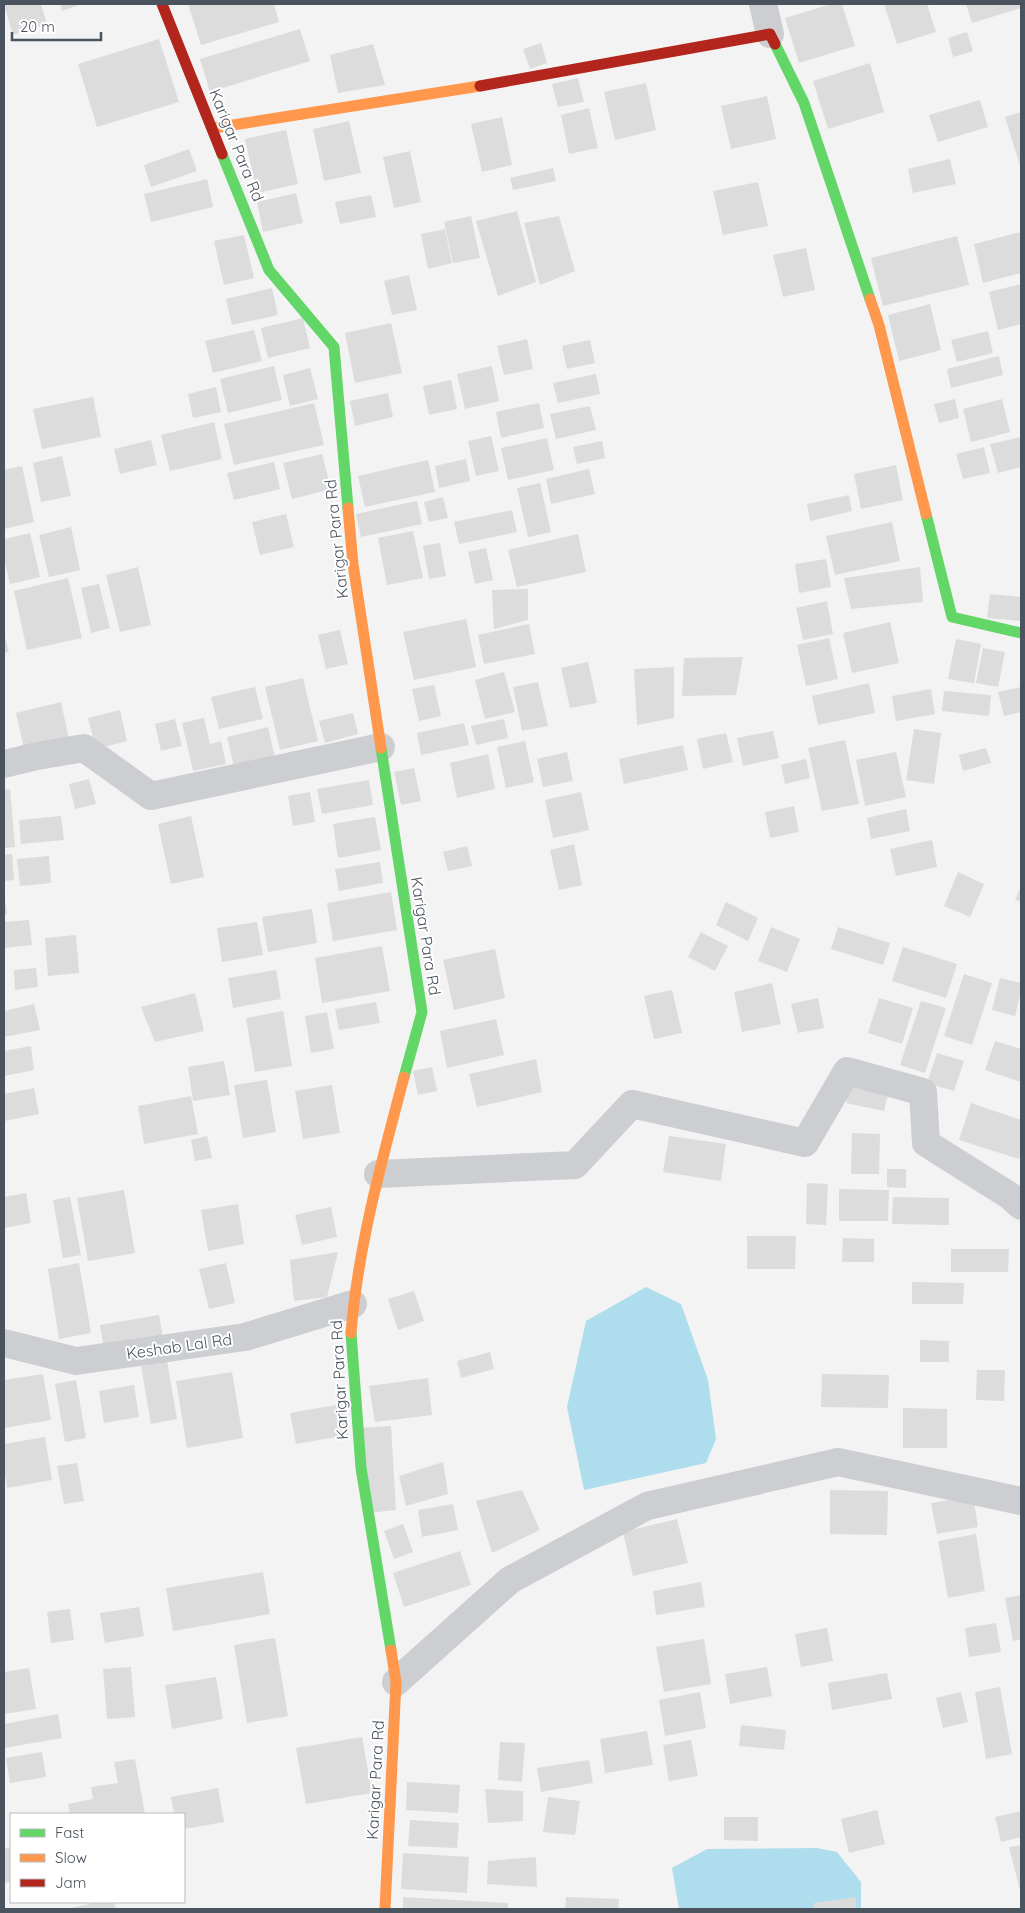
<svg xmlns="http://www.w3.org/2000/svg" width="1025" height="1913" font-family="Quicksand,sans-serif">
	<rect width="100%" height="100%" fill="#f3f3f3"/>
	<g fill="#aedded">
		<path d="M646 1287 681 1304 708 1380 716 1439 706 1463 584 1490 567 1407 586 1321Z"/>
		<path d="M817 1848 837 1852 861 1882V1909H679L672 1868 707 1849Z"/>
	</g>
	<g fill="#dcdcdd">
		<path d="M4 4H41L47 24 13 35Z"/>
		<path d="M60 4H82L62 11Z"/>
		<path d="M188 4H274L279 22 201 45Z"/>
		<path d="M831 4H842L855 46 799 63 785 18Z"/>
		<path d="M884 4H927L936 32 897 44Z"/>
		<path d="M966 4H1021V8L972 23Z"/>
		<path d="M300 29 310 61 210 92 200 59Z"/>
		<path d="M967 32 973 51 953 57 948 38Z"/>
		<path d="M159 39 179 102 97 127 78 64Z"/>
		<path d="M541 43 547 63 530 69 523 49Z"/>
		<path d="M373 44 385 85 338 93 330 55Z"/>
		<path d="M870 63 884 112 828 129 813 81Z"/>
		<path d="M578 78 584 102 558 107 552 84Z"/>
		<path d="M646 83 656 130 615 140 604 92Z"/>
		<path d="M767 96 776 139 731 149 721 106Z"/>
		<path d="M980 100 988 127 938 142 929 115Z"/>
		<path d="M589 108 598 148 569 154 561 115Z"/>
		<path d="M1021 112V169L1005 117Z"/>
		<path d="M502 117 512 165 482 172 471 124Z"/>
		<path d="M349 121 361 173 324 181 313 129Z"/>
		<path d="M286 130 298 184 257 193 245 139Z"/>
		<path d="M189 149 197 171 151 187 144 165Z"/>
		<path d="M410 151 421 202 394 208 383 157Z"/>
		<path d="M950 159 956 184 913 193 908 169Z"/>
		<path d="M553 168 556 181 513 190 510 178Z"/>
		<path d="M207 179 213 207 151 222 144 194Z"/>
		<path d="M758 182 768 226 723 235 713 191Z"/>
		<path d="M296 193 303 223 263 232 257 202Z"/>
		<path d="M371 195 376 217 340 224 335 202Z"/>
		<path d="M517 211 536 282 498 296 476 221Z"/>
		<path d="M471 216 480 258 453 263 444 222Z"/>
		<path d="M559 216 575 271 540 285 524 223Z"/>
		<path d="M445 229 452 263 428 269 421 234Z"/>
		<path d="M1021 232V273L983 283 974 244Z"/>
		<path d="M244 235 254 278 224 285 214 241Z"/>
		<path d="M957 236 969 285 883 306 871 258Z"/>
		<path d="M806 248 815 290 783 297 773 255Z"/>
		<path d="M409 275 417 310 392 315 384 281Z"/>
		<path d="M1021 284V324L998 330 989 292Z"/>
		<path d="M272 288 278 315 232 325 226 299Z"/>
		<path d="M930 304 941 350 899 361 888 315Z"/>
		<path d="M303 318 310 348 268 358 261 328Z"/>
		<path d="M391 323 402 373 355 383 345 333Z"/>
		<path d="M254 330 262 361 213 373 205 341Z"/>
		<path d="M988 331 993 353 957 362 951 340Z"/>
		<path d="M527 339 533 369 504 375 497 346Z"/>
		<path d="M590 340 595 363 567 369 562 346Z"/>
		<path d="M999 356 1003 375 951 388 947 369Z"/>
		<path d="M274 366 282 400 228 413 220 379Z"/>
		<path d="M492 366 499 401 465 409 457 374Z"/>
		<path d="M310 368 318 399 290 406 283 375Z"/>
		<path d="M596 374 600 394 558 403 553 383Z"/>
		<path d="M451 380 457 409 429 415 423 386Z"/>
		<path d="M216 387 221 412 193 418 188 394Z"/>
		<path d="M388 393 393 417 355 426 350 401Z"/>
		<path d="M93 397 101 437 42 449 33 409Z"/>
		<path d="M955 399 959 418 939 423 934 404Z"/>
		<path d="M1002 399 1010 432 971 442 963 409Z"/>
		<path d="M314 403 324 445 234 465 224 424Z"/>
		<path d="M539 403 544 428 501 438 496 412Z"/>
		<path d="M590 406 596 430 556 439 550 414Z"/>
		<path d="M214 422 222 459 170 471 161 435Z"/>
		<path d="M491 436 499 471 476 476 468 441Z"/>
		<path d="M1021 437V467L998 473 990 444Z"/>
		<path d="M547 438 554 470 508 480 501 448Z"/>
		<path d="M151 440 157 465 120 474 114 449Z"/>
		<path d="M602 441 605 458 577 464 573 447Z"/>
		<path d="M984 447 990 473 963 479 956 454Z"/>
		<path d="M322 454 331 489 292 499 283 463Z"/>
		<path d="M62 456 71 496 41 502 33 463Z"/>
		<path d="M466 459 470 481 439 488 435 466Z"/>
		<path d="M428 460 435 492 365 507 358 476Z"/>
		<path d="M274 462 280 489 234 500 227 473Z"/>
		<path d="M896 465 903 500 861 509 854 474Z"/>
		<path d="M22 466 34 522 4 529V470Z"/>
		<path d="M589 469 595 494 551 504 546 479Z"/>
		<path d="M540 483 551 532 528 537 517 488Z"/>
		<path d="M849 495 852 511 810 521 807 504Z"/>
		<path d="M443 497 448 518 429 522 424 502Z"/>
		<path d="M417 501 422 524 361 537 356 514Z"/>
		<path d="M512 510 517 532 459 544 454 522Z"/>
		<path d="M286 514 294 547 260 555 252 522Z"/>
		<path d="M892 522 900 561 835 575 826 536Z"/>
		<path d="M71 527 80 570 49 577 39 535Z"/>
		<path d="M413 531 423 578 387 585 378 538Z"/>
		<path d="M30 533 40 577 10 584 4 558V539Z"/>
		<path d="M578 534 586 572 517 587 508 550Z"/>
		<path d="M440 543 446 576 429 579 423 546Z"/>
		<path d="M486 548 493 580 475 584 468 552Z"/>
		<path d="M826 559 831 587 799 593 795 564Z"/>
		<path d="M138 567 151 625 120 632 106 575Z"/>
		<path d="M920 567 923 602 851 609 844 578Z"/>
		<path d="M68 578 82 638 27 650 14 591Z"/>
		<path d="M99 584 110 628 91 633 81 588Z"/>
		<path d="M528 589V620L494 629 492 590Z"/>
		<path d="M990 594 1021 597V621L987 618Z"/>
		<path d="M827 601 833 634 803 640 796 608Z"/>
		<path d="M466 619 476 667 414 680 403 632Z"/>
		<path d="M890 622 899 663 852 673 843 633Z"/>
		<path d="M529 624 535 654 484 664 478 635Z"/>
		<path d="M340 630 348 664 326 669 318 635Z"/>
		<path d="M4 634 9 652 4 653Z"/>
		<path d="M829 638 838 679 806 686 797 645Z"/>
		<path d="M956 639 981 644 974 683 948 679Z"/>
		<path d="M983 648 1005 652 998 687 976 683Z"/>
		<path d="M743 657 736 695 682 696 684 658Z"/>
		<path d="M588 662 597 703 570 708 561 668Z"/>
		<path d="M674 667V718L637 725 634 669Z"/>
		<path d="M504 672 515 712 485 719 475 680Z"/>
		<path d="M303 678 318 741 280 750 265 687Z"/>
		<path d="M538 682 548 726 522 731 513 687Z"/>
		<path d="M869 683 875 713 818 725 812 696Z"/>
		<path d="M434 685 441 716 419 721 412 689Z"/>
		<path d="M255 687 263 719 219 729 211 697Z"/>
		<path d="M1021 687V712L1004 716 998 692Z"/>
		<path d="M931 689 935 714 896 721 892 696Z"/>
		<path d="M944 691 991 695 989 716 942 711Z"/>
		<path d="M61 702 69 739 24 749 16 713Z"/>
		<path d="M120 710 127 741 96 749 88 718Z"/>
		<path d="M353 713 358 734 325 743 319 721Z"/>
		<path d="M204 718 210 744 221 741 226 764 193 771 182 723Z"/>
		<path d="M175 719 182 746 161 751 155 724Z"/>
		<path d="M504 719 508 738 476 745 471 726Z"/>
		<path d="M464 723 469 745 421 755 417 733Z"/>
		<path d="M268 727 275 758 234 767 227 737Z"/>
		<path d="M914 729 941 733 934 784 906 780Z"/>
		<path d="M773 731 779 758 743 766 737 738Z"/>
		<path d="M726 733 733 762 703 769 697 739Z"/>
		<path d="M845 740 859 804 822 811 808 748Z"/>
		<path d="M525 741 534 782 506 788 497 747Z"/>
		<path d="M683 745 688 770 624 784 619 759Z"/>
		<path d="M986 748 991 763 963 771 959 755Z"/>
		<path d="M567 752 573 781 543 787 537 759Z"/>
		<path d="M896 752 906 797 865 806 856 760Z"/>
		<path d="M488 754 495 789 457 798 450 763Z"/>
		<path d="M806 759 810 778 785 784 781 765Z"/>
		<path d="M414 768 421 801 401 805 394 772Z"/>
		<path d="M89 779 96 804 75 809 69 784Z"/>
		<path d="M369 780 373 805 322 814 317 789Z"/>
		<path d="M10 789 15 847 4 848V790Z"/>
		<path d="M310 792 315 822 293 826 288 796Z"/>
		<path d="M581 792 589 830 553 838 545 800Z"/>
		<path d="M794 806 799 832 770 838 765 812Z"/>
		<path d="M906 809 910 831 871 839 867 818Z"/>
		<path d="M61 816 64 840 21 844 19 820Z"/>
		<path d="M191 816 204 877 171 884 158 824Z"/>
		<path d="M375 817 381 850 338 858 333 824Z"/>
		<path d="M932 840 937 867 896 876 890 849Z"/>
		<path d="M574 844 582 885 559 890 550 850Z"/>
		<path d="M467 846 472 866 448 871 443 852Z"/>
		<path d="M12 854 14 880 4 881V855Z"/>
		<path d="M49 856 51 883 20 886 17 859Z"/>
		<path d="M380 862 383 883 339 891 335 869Z"/>
		<path d="M958 872 984 884 970 917 944 906Z"/>
		<path d="M1021 887V902L1015 900Z"/>
		<path d="M391 892 397 930 333 941 327 903Z"/>
		<path d="M4 894 7 914 4 915Z"/>
		<path d="M726 902 758 918 748 941 716 925Z"/>
		<path d="M312 909 317 943 268 952 262 917Z"/>
		<path d="M29 920 32 945 4 948V922Z"/>
		<path d="M257 922 263 955 222 962 217 928Z"/>
		<path d="M771 927 800 939 787 972 758 961Z"/>
		<path d="M838 927 890 943 883 965 831 949Z"/>
		<path d="M701 932 728 946 715 971 688 957Z"/>
		<path d="M76 935 79 973 48 976 45 938Z"/>
		<path d="M382 946 390 991 322 1003 315 958Z"/>
		<path d="M903 947 957 964 946 998 892 981Z"/>
		<path d="M495 949 505 998 454 1010 443 960Z"/>
		<path d="M36 968 38 987 15 990 14 970Z"/>
		<path d="M276 970 281 999 233 1008 228 978Z"/>
		<path d="M964 974 992 983 972 1045 944 1036Z"/>
		<path d="M1000 978 1021 983V991L1015 1016 992 1010Z"/>
		<path d="M772 983 781 1024 742 1032 734 992Z"/>
		<path d="M672 990 682 1033 654 1039 644 996Z"/>
		<path d="M195 993 204 1031 155 1042 141 1007Z"/>
		<path d="M818 998 824 1028 798 1033 791 1004Z"/>
		<path d="M879 998 913 1008 902 1044 868 1033Z"/>
		<path d="M921 1001 946 1008 925 1073 900 1065Z"/>
		<path d="M376 1002 380 1023 339 1030 335 1009Z"/>
		<path d="M34 1004 40 1030 4 1037V1011Z"/>
		<path d="M283 1011 292 1066 255 1072 246 1018Z"/>
		<path d="M327 1012 334 1049 311 1053 305 1016Z"/>
		<path d="M496 1019 504 1055 447 1068 440 1031Z"/>
		<path d="M995 1041 1021 1049V1082L985 1070Z"/>
		<path d="M31 1046 34 1070 4 1076V1051Z"/>
		<path d="M937 1053 964 1061 954 1091 927 1083Z"/>
		<path d="M536 1059 542 1092 477 1107 469 1074Z"/>
		<path d="M224 1061 230 1095 193 1101 188 1067Z"/>
		<path d="M432 1067 437 1091 418 1095 413 1071Z"/>
		<path d="M267 1080 276 1132 243 1138 234 1085Z"/>
		<path d="M332 1085 340 1133 303 1139 295 1091Z"/>
		<path d="M850 1086 888 1094 884 1111 846 1103Z"/>
		<path d="M34 1088 39 1114 4 1121V1094Z"/>
		<path d="M191 1096 198 1134 144 1144 138 1106Z"/>
		<path d="M971 1103 1021 1120V1151L1019 1159 959 1140Z"/>
		<path d="M852 1133 880 1134 879 1174H851Z"/>
		<path d="M207 1136 212 1158 195 1161 191 1140Z"/>
		<path d="M669 1136 726 1144 721 1181 663 1172Z"/>
		<path d="M887 1169H906V1188L887 1187Z"/>
		<path d="M807 1183 828 1184 826 1225 806 1224Z"/>
		<path d="M839 1189 889 1190 888 1221H839Z"/>
		<path d="M124 1190 135 1253 88 1261 77 1198Z"/>
		<path d="M26 1193 31 1223 4 1228V1197Z"/>
		<path d="M70 1197 81 1255 63 1258 53 1200Z"/>
		<path d="M893 1197 949 1198V1225L892 1224Z"/>
		<path d="M238 1204 244 1244 208 1251 201 1210Z"/>
		<path d="M331 1207 337 1237 302 1245 295 1215Z"/>
		<path d="M747 1236H796L795 1269H747Z"/>
		<path d="M843 1238 874 1239V1262H842Z"/>
		<path d="M951 1249H1009L1008 1272H951Z"/>
		<path d="M338 1252 327 1297 294 1301 290 1260Z"/>
		<path d="M79 1263 91 1333 59 1339 48 1269Z"/>
		<path d="M226 1263 235 1303 209 1309 199 1269Z"/>
		<path d="M912 1282 964 1283 963 1304H912Z"/>
		<path d="M414 1291 424 1321 398 1330 388 1299Z"/>
		<path d="M159 1315 163 1339 104 1349 100 1325Z"/>
		<path d="M920 1340 949 1341V1362H920Z"/>
		<path d="M490 1352 494 1369 461 1378 457 1361Z"/>
		<path d="M167 1361 177 1419 151 1424 141 1366Z"/>
		<path d="M977 1370H1005L1004 1401 976 1400Z"/>
		<path d="M232 1372 243 1438 187 1448 176 1381Z"/>
		<path d="M43 1374 51 1420 4 1428V1380Z"/>
		<path d="M822 1374 889 1375 888 1408 821 1407Z"/>
		<path d="M428 1378 432 1415 375 1422 369 1386Z"/>
		<path d="M76 1380 86 1438 65 1442 55 1384Z"/>
		<path d="M134 1385 139 1417 104 1423 99 1391Z"/>
		<path d="M342 1404 348 1435 296 1444 290 1413Z"/>
		<path d="M903 1408 947 1409V1448H903Z"/>
		<path d="M391 1426 396 1510 368 1513 358 1428Z"/>
		<path d="M45 1437 52 1480 7 1488 4 1468V1444Z"/>
		<path d="M443 1462 448 1494 406 1506 399 1476Z"/>
		<path d="M77 1463 84 1501 64 1504 57 1466Z"/>
		<path d="M522 1490 540 1530 492 1553 476 1501Z"/>
		<path d="M830 1490 888 1491 887 1535 830 1534Z"/>
		<path d="M973 1496 978 1527 937 1534 931 1503Z"/>
		<path d="M453 1504 458 1530 422 1537 418 1510Z"/>
		<path d="M677 1519 688 1563 633 1576 623 1532Z"/>
		<path d="M403 1524 413 1552 394 1559 384 1531Z"/>
		<path d="M976 1534 985 1591 948 1598 938 1541Z"/>
		<path d="M460 1551 471 1585 404 1607 393 1573Z"/>
		<path d="M263 1572 270 1614 173 1631 166 1588Z"/>
		<path d="M701 1582 705 1607 656 1615 653 1591Z"/>
		<path d="M1021 1595V1639L1013 1641 1005 1598Z"/>
		<path d="M139 1607 144 1636 105 1643 100 1613Z"/>
		<path d="M70 1609 74 1640 51 1643 47 1612Z"/>
		<path d="M996 1623 1001 1652 969 1657 965 1628Z"/>
		<path d="M827 1628 833 1661 801 1667 795 1634Z"/>
		<path d="M275 1638 288 1716 247 1723 234 1645Z"/>
		<path d="M704 1639 711 1684 664 1692 656 1647Z"/>
		<path d="M131 1667 135 1717 107 1719 103 1669Z"/>
		<path d="M767 1667 772 1696 730 1704 725 1674Z"/>
		<path d="M29 1668 36 1709 4 1714V1672Z"/>
		<path d="M887 1673 892 1699 832 1710 828 1683Z"/>
		<path d="M216 1677 223 1719 172 1729 165 1685Z"/>
		<path d="M1000 1687 1012 1754 986 1759 975 1692Z"/>
		<path d="M700 1692 706 1728 665 1736 659 1700Z"/>
		<path d="M961 1692 968 1722 943 1728 936 1698Z"/>
		<path d="M58 1714 62 1738 4 1748V1724Z"/>
		<path d="M741 1725 786 1730 784 1750 739 1746Z"/>
		<path d="M647 1731 653 1765 605 1773 600 1739Z"/>
		<path d="M362 1737 372 1793 306 1804 296 1748Z"/>
		<path d="M691 1740 698 1776 669 1781 663 1745Z"/>
		<path d="M500 1742 525 1743 522 1782 498 1780Z"/>
		<path d="M42 1752 46 1777 10 1783 6 1758Z"/>
		<path d="M135 1759 145 1814H70L68 1804 93 1799 91 1787 118 1783 114 1762Z"/>
		<path d="M589 1760 593 1783 541 1792 537 1768Z"/>
		<path d="M407 1782 460 1785 458 1813 406 1810Z"/>
		<path d="M218 1788 224 1822 184 1829V1814H174L171 1797Z"/>
		<path d="M485 1789 523 1791V1821L488 1823Z"/>
		<path d="M548 1797 580 1801 575 1835 543 1832Z"/>
		<path d="M877 1810 885 1844 849 1853 841 1819Z"/>
		<path d="M1021 1811V1837L1001 1842 995 1817Z"/>
		<path d="M724 1817H758V1841L724 1840Z"/>
		<path d="M410 1820 459 1823 457 1848 408 1846Z"/>
		<path d="M1021 1845V1894L1009 1847Z"/>
		<path d="M11 1847V1882L4 1883V1849Z"/>
		<path d="M403 1853 469 1857 467 1893 401 1889Z"/>
		<path d="M536 1857 537 1887 487 1884 488 1861Z"/>
		<path d="M403 1897 508 1903V1909H403Z"/>
		<path d="M566 1897 619 1899 618 1909H565Z"/>
		<path d="M856 1897V1909H814V1903Z"/>
		<path d="M98 1902H114L116 1909H67Z"/>
	</g>
	<g fill="none" stroke-linecap="round" stroke-linejoin="round">
		<g stroke="#ccced1" stroke-width="28">
			<path d="M763 4 770 34"/>
			<path d="M4 764 37 756 84 748 151 796 381 747"/>
			<path d="M378 1174 575 1165 632 1104 805 1143 847 1071 923 1092 926 1143 1010 1196 1021 1206"/>
			<path d="M4 1343 76 1361 245 1337 353 1304"/>
			<path d="M396 1682 510 1580 647 1506 838 1462 1021 1501"/>
		</g>
		<g stroke="#63d668" stroke-width="11">
			<path d="M775 44 804 103 870 299"/>
			<path d="M222 154 269 270 334 347 348 508"/>
			<path d="M926 514 952 617 1021 633"/>
			<path d="M381 748 422 1012 404 1077"/>
			<path d="M351 1333 361 1468 391 1650"/>
		</g>
		<g stroke="#ff974d" stroke-width="11">
			<path d="M214 128 480 86"/>
			<path d="M870 299 879 325 926 514"/>
			<path d="M348 508 353 564 381 748"/>
			<path d="M351 1333C358 1246 382 1160 404 1077"/>
			<path d="M385 1909 396 1682 391 1650"/>
		</g>
		<g stroke="#b3261e" stroke-width="11">
			<path d="M162 4 222 154"/>
			<path d="M480 86 770 34 775 44"/>
		</g>
	</g>
	<g text-anchor="middle" dominant-baseline="central" stroke-width="4" stroke-linejoin="round" paint-order="stroke">
		<g font-size="16" fill="#4a545f" stroke="#fff">
			<text transform="translate(237 145) rotate(68)">Karigar Para Rd</text>
			<text transform="translate(336 539) rotate(-96)">Karigar Para Rd</text>
			<text transform="translate(426 936) rotate(81)">Karigar Para Rd</text>
			<text transform="translate(179 1346) rotate(-8)">Keshab Lal Rd</text>
			<text transform="translate(339 1380) rotate(-93)">Karigar Para Rd</text>
			<text transform="translate(375 1780) rotate(-87)">Karigar Para Rd</text>
		</g>
	</g>
	<rect width="1025" height="1913" fill="none" stroke="#4a545f" stroke-width="10"/>
	<rect x="10" y="1813" width="175" height="90" fill="#ffffff" stroke="#b7bbbf"/>
	<rect x="20" y="1829" width="25" height="8" fill="#63d668" stroke="#b7bbbf"/>
	<text x="55" y="1838" font-size="15" fill="#4a545f">Fast</text>
	<rect x="20" y="1854" width="25" height="8" fill="#ff974d" stroke="#b7bbbf"/>
	<text x="55" y="1863" font-size="15" fill="#4a545f">Slow</text>
	<rect x="20" y="1879" width="25" height="8" fill="#b3261e" stroke="#b7bbbf"/>
	<text x="55" y="1888" font-size="15" fill="#4a545f">Jam</text>
	<path d="M12 32v8h89v-8" fill="none" stroke="#4a545f" stroke-width="2.5"/>
	<text x="20" y="32" font-size="15" fill="#4a545f" stroke="#ffffff" stroke-width="4" paint-order="stroke">20 m</text>
</svg>
